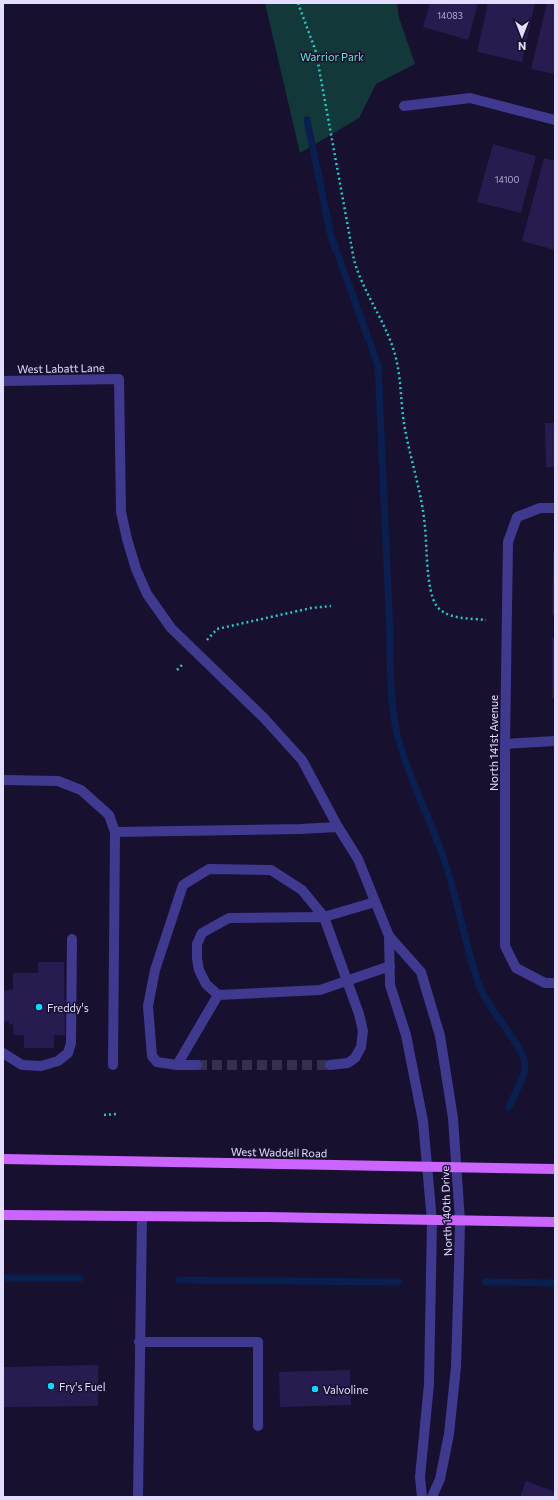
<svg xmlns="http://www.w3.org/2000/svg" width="558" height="1500" font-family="Commissioner,sans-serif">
	<rect width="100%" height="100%" fill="#17102e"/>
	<path fill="#133839" d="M265 3H397L399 18 415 64 376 84 359 118 300 153Z"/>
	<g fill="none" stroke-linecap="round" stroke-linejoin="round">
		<g stroke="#081f50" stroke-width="7">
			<path d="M307 120 331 236 378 365 390 633C390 665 390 707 398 738 410 782 432 822 446 865 459 905 465 947 480 987 488 1010 523 1044 525 1065 526 1075 513 1097 509 1107"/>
			<path d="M3 1278H80"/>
			<path d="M179 1280 398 1282"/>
			<path d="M485 1282 555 1283"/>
		</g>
	</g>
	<g fill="#281b50">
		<path d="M430 3H478L468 40 423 27Z"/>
		<path d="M488 3H535L522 62 477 52Z"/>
		<path d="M547 3H555V74L531 69Z"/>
		<path d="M493 144 536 156 521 213 477 202Z"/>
		<path d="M544 158 555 161V250L522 241Z"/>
		<path d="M545 423H555V467H546Z"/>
		<path d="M553 552H555V615H552Z"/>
		<rect x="552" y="638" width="3" height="60"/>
		<path d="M38 962H64L65 1035H54V1048H24V1035H14L13 1024 9 1025V1021L3 1022V991L13 989V973H38Z"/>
		<path d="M98 1365V1406L3 1407V1367Z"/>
		<path d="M350 1370 351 1405 280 1407 279 1372Z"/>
		<path d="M526 1481 555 1492V1497H520Z"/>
	</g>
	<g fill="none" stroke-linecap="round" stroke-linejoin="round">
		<path stroke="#362f4d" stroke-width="10" stroke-dasharray="10 5" stroke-linecap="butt" d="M197 1065H330"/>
		<g stroke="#29c7c5" stroke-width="2.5" stroke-dasharray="2 3" stroke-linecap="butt">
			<path d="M298 3 316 52 354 260C363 292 384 319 394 351 402 377 400 403 405 429 411 462 422 493 425 527 427 546 426 589 436 605 446 620 470 618 486 620"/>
			<path d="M207 640 217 629 311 608 331 606"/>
			<path d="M177 670 184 663"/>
			<path d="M104 1115 116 1114"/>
		</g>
		<g stroke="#403990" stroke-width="10">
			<path d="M404 106 470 98 555 120"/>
			<path d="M3 381 119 379 121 512 127 539 136 569 147 594 171 628 264 718 302 760 338 827 358 859 389 936 421 972 440 1036 453 1118 460 1221 459 1267 456 1367 449 1434 440 1479 432 1497"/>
			<path d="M555 508H540L517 517 508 542 505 744V946L516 968 545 983H555"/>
			<path d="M505 744 555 741"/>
			<path d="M3 780 58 781 81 790 109 815 115 832"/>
			<path d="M389 936 390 985 406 1035 423 1121 432 1221 429 1384 420 1477 422 1497"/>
			<path d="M218 995 177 1065 157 1062 152 1056 148 1006 155 970 183 885 209 869 271 870 302 890 324 917 375 902"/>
			<path d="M3 1053 22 1065 41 1066 58 1061 68 1053 71 1043 72 939"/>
			<path d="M113 1065 115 832 300 829 338 827"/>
			<path d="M177 1065H197"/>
			<path d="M330 1065 348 1063 355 1058 361 1047 363 1031 359 1014 324 917 229 918 202 933 197 944V959L199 970 206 984 218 995 320 990 390 966"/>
			<path d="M139 1342H258V1426"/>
			<path d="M138 1497 142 1216"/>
		</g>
		<g stroke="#cc64ff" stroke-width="10">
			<path d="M3 1159 555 1169"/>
			<path d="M3 1215 267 1217 555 1222"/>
		</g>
	</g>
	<g fill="#09dbff" stroke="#17102e" stroke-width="1.5">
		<circle cx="39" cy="1007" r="4"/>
		<circle cx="51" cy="1386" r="4"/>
		<circle cx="315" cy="1389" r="4"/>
	</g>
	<g text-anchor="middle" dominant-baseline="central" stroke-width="3" stroke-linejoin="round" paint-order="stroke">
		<g font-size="9" fill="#b4acd3">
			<text x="450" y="15">14083</text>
			<text x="507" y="179">14100</text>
		</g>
		<g font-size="11" fill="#60e8cc" stroke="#17102e">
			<text x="332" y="56">Warrior Park</text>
		</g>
		<g font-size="11" fill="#e3ddff" stroke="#17102e">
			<text transform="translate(61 368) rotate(-1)">West Labatt Lane</text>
			<text transform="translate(493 743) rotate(-90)">North 141st Avenue</text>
			<text transform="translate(279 1152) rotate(1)">West Waddell Road</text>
			<text transform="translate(446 1211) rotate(-92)">North 140th Drive</text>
		</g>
		<g font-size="11" fill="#e3ddff" stroke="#17102e" text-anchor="start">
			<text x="47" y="1007">Freddy's</text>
			<text x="59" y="1386">Fry's Fuel</text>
			<text x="323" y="1389">Valvoline</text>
		</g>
	</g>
	<rect width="558" height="1500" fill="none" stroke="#e3ddff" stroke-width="8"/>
	<g transform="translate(522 36) rotate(180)" stroke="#17102e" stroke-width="3" paint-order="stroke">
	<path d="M0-3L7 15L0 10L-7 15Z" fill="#e3ddff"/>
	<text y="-6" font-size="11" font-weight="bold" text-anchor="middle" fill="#e3ddff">N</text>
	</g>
</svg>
